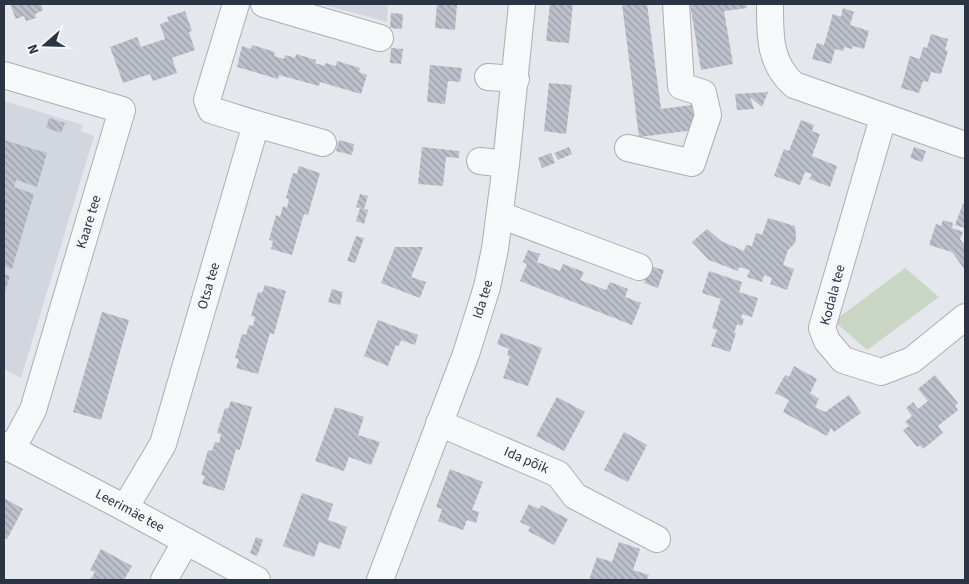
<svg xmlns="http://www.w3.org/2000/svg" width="969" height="584" font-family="'Source Sans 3',sans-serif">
	<defs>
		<pattern id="building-back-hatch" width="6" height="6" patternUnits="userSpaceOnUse" patternTransform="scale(1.25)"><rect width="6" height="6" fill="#bbc0ca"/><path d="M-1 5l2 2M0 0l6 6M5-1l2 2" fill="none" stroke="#989da6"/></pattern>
	</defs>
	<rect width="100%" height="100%" fill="#e4e7ec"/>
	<g fill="#d2d6de">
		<path d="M321 4H388L387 22Z"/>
		<path d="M4 101 83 125 81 131 94 136 21 378 4 369Z"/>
	</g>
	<path fill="#c9d6c5" d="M905 268 939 297 867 350 834 321Z"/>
	<g fill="url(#building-back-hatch)">
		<path d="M10 4H41L43 10 35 14 36 18 26 21 24 16 16 19Z"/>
		<path d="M437 4H457L455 30 435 28Z"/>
		<path d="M550 4H573L569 43 546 41Z"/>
		<path d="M622 4H647L661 109 692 105 695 130 639 137Z"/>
		<path d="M690 4H746L747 8 724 11 733 64 701 70Z"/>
		<path d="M843 8 854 12 850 25 869 31 864 49 853 46 852 49 844 47 843 51 835 49 831 64 812 59 817 43 824 45 833 14 841 17Z"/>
		<path d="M185 11 192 31 189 32 195 50 172 58 177 73 153 81 150 74 123 83 110 47 137 37 141 47 165 39 160 24 169 21 167 17Z"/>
		<path d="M391 13 403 14 402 29 390 28Z"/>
		<path d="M931 34 948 39 945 50 948 51 941 74 931 72 928 82 923 81 919 93 901 88 910 56 920 59 923 47 927 48Z"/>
		<path d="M252 45 275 52 274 56 284 59 285 55 295 58 296 54 316 60 315 63 324 66 326 63 336 66 337 61 360 68 359 72 367 75 361 94 320 82 319 86 279 75 278 79 237 67 242 46 251 49Z"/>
		<path d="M391 48 403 49 401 64 390 63Z"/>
		<path d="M430 65 462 68 460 82 448 81 445 104 427 102Z"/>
		<path d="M549 83 572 85 566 134 544 131Z"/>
		<path d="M768 92 762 107 750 97 754 109 737 110 735 94Z"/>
		<path d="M49 118 65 123 61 133 46 128Z"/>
		<path d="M801 120 814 125 812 131 820 134 812 156 837 166 830 187 809 179 812 174 805 172 800 185 774 176 784 149 789 151Z"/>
		<path d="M4 140 47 153 37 187 16 180 14 187 34 194 12 269 4 266Z"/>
		<path d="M339 140 354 144 352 155 336 151Z"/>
		<path d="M422 147 459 151V158L446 157 443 186 418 184Z"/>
		<path d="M569 147 572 154 558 160 554 153Z"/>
		<path d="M914 147 926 151 922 162 910 158Z"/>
		<path d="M551 153 555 163 542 168 538 158Z"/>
		<path d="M299 166 320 173 308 215 304 214 292 255 271 249 273 241 269 240 276 215 280 217 283 206 287 208 289 199 286 198 293 173 297 174Z"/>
		<path d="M360 194 368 196 364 209 368 210 364 224 356 221 360 208 356 207Z"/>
		<path d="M963 204H965V228L955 225Z"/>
		<path d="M768 218 795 226 796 237 795 243 788 250 783 265 794 269 787 290 770 284 772 278 764 275 762 282 747 277 750 270 739 267 738 271 709 260 692 242 707 229 721 241 744 251 746 245 752 246 756 233 762 235Z"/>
		<path d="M943 220 953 223 952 228 963 232 960 239 965 246V270L952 252 929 245 936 224 941 226Z"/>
		<path d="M356 236 364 238 355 263 347 261Z"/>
		<path d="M395 247H423L411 277 426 282 420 298 381 283Z"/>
		<path d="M528 250 540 254 537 262 560 271 563 264 584 272 580 280 606 290 610 282 628 289 625 297 641 303 632 325 520 281 527 264 523 262Z"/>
		<path d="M650 266 664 270 658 288 644 283Z"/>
		<path d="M709 271 742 282 739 292 758 298 752 317 742 314 741 318 744 319 742 326 737 324 734 333H736L730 352 711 346 717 330 712 328 721 299 702 293Z"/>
		<path d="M4 274 10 276 4 295Z"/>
		<path d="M265 285 286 291 274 334 270 333 258 374 236 368 239 359 235 358 242 334 246 335 249 325 253 326 255 317 251 316 258 292 262 293Z"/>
		<path d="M332 289 343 292 340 305 328 302Z"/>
		<path d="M102 312 129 320 101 420 73 412Z"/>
		<path d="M378 320 418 335 415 345 401 340 399 346 396 345 388 366 364 356Z"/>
		<path d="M501 333 542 348 528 386 503 378 510 357 507 355 509 349 497 344Z"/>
		<path d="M794 366 817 379 810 393 819 399 815 407 825 412 849 395 861 413 834 432 831 428 827 436 783 412 789 400 775 393 785 375 789 377Z"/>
		<path d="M935 375 958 403 955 406 958 410 938 426 943 433 923 449 920 445 917 447 903 430 909 426 905 422 912 416 906 408 913 402 918 409 928 401 918 389Z"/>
		<path d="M557 397 585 412 564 451 536 436Z"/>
		<path d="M231 401 252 407 240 450 236 449 224 491 202 484 205 476 201 475 208 450 212 451 215 442 219 443 221 434 217 433 225 408 228 409Z"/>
		<path d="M335 407 364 417 358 435 380 442 371 465 349 457 344 471 315 461Z"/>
		<path d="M624 432 647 445 628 482 604 470Z"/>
		<path d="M450 469 483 482 472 510 479 512 476 523 467 520 463 530 438 521 442 509 436 507Z"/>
		<path d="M302 493 333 504 328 520 347 527 340 549 319 542 314 557 283 546Z"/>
		<path d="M4 498 23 509 7 539 4 537Z"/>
		<path d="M529 504 539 509 541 505 568 519 554 545 528 531 530 527 520 522Z"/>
		<path d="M256 537 263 540 257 556 250 553Z"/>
		<path d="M619 542 640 549 633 570 649 575 647 580H589L597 557 612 562Z"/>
		<path d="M101 549 132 566 124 580H90L95 572 90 570Z"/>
	</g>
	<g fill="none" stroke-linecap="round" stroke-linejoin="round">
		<defs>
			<g id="minor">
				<path d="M236 4 207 100 211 110 256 124"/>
				<path d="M264 4 380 38"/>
				<path d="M770 4C770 35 769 63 794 85L965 145"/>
				<path d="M4 75 122 110 33 410 12 449"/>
				<path d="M488 77 516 79"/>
				<path d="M883 118 822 328 827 341 843 360 881 372 912 360 965 317"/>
				<path d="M628 148 692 163 708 115 703 93 681 86 676 4"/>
				<path d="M480 161 506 164"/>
				<path d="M500 215 639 267"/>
				<path id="s1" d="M439 423 558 474 575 496 657 539"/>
				<path id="s2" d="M4 445 125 508 257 580"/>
				<path id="s3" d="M125 508 163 444 256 124 323 143"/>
				<path d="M164 580 186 541"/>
				<path id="s4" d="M380 580 466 354 487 287 495 249 506 164 522 4"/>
			</g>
		</defs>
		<use href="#minor" stroke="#a9aeb7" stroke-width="28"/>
		<use href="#minor" stroke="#f7f8fa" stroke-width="26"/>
	</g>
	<g text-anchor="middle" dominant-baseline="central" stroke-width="5" stroke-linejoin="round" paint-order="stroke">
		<g font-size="14" fill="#2b3445" stroke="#f4f6f9">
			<text transform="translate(89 222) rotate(-73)">Kaare tee</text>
			<text stroke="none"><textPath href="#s3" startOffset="239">Otsa tee</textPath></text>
			<text transform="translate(833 295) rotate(-75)">Kodala tee</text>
			<text stroke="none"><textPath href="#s4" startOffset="299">Ida tee</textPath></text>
			<text stroke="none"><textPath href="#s1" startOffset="95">Ida põik</textPath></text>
			<text stroke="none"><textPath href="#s2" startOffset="142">Leerimäe tee</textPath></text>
		</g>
	</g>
	<rect width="969" height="584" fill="none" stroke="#2b3445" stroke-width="10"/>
	<g transform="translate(45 45) rotate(250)" stroke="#f4f6f9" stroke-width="4" paint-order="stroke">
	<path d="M0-4L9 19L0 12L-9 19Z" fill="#2b3445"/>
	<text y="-8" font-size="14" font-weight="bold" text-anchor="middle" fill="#2b3445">N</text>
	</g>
</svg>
